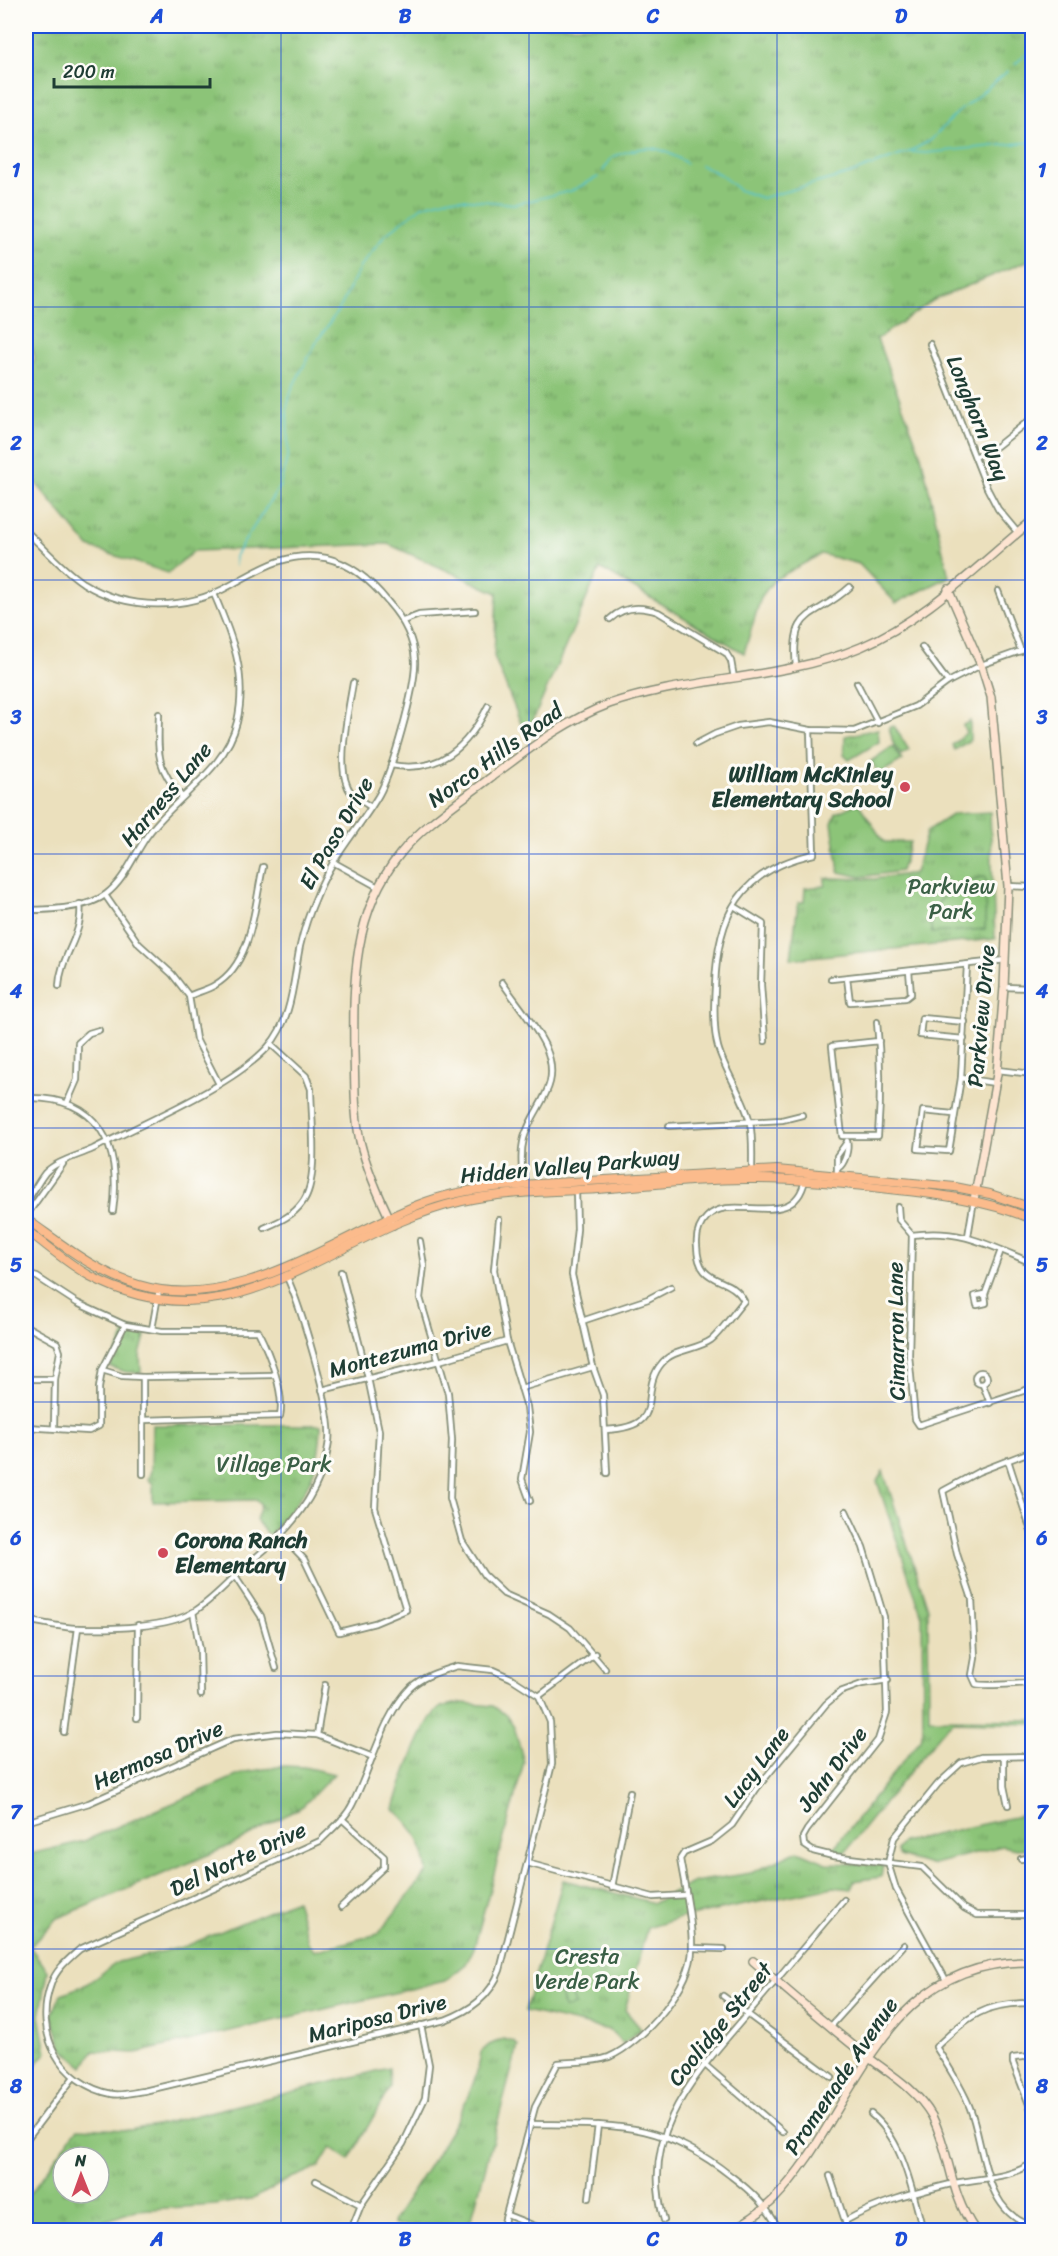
<svg xmlns="http://www.w3.org/2000/svg" width="1058" height="2256" font-family="Sriracha,sans-serif">
	<defs>
		<pattern id="grass-tufts" width="24" height="20" patternUnits="userSpaceOnUse" patternTransform="scale(1.5)"><rect width="24" height="20" fill="#8cc478"/><path d="M3 7l-1-3M5 7V3M7 7l1-3M15 17l-1-3M17 17v-4M19 17l1-3" fill="none" stroke="#72a063"/></pattern>
	</defs>
	<rect width="100%" height="100%" fill="#fdfcf7"/>
	<filter id="ink" filterUnits="userSpaceOnUse"><feTurbulence type="fractalNoise" baseFrequency=".0167" numOctaves="2"/><feDisplacementMap in="SourceGraphic" scale="12" xChannelSelector="R" yChannelSelector="G"/><feConvolveMatrix kernelMatrix="1 2 1 2 8 2 1 2 1" color-interpolation-filters="sRGB"/></filter>
	<filter id="wash" filterUnits="userSpaceOnUse"><feTurbulence type="fractalNoise" baseFrequency=".008" numOctaves="4" result="noise"/><feDisplacementMap in="SourceGraphic" scale="24" xChannelSelector="R" yChannelSelector="G"/><feGaussianBlur stdDeviation="1.35" result="paint"/><feColorMatrix in="noise" values="0 0 0 0 0 0 0 0 0 0 0 0 0 0 0 0 0 1.4 0 .05"/><feComposite in="paint" operator="in"/></filter>
	<g filter="url(#wash)">
		<rect width="100%" height="100%" fill="#ebe0bd"/>
		<g fill="url(#grass-tufts)" stroke="#568056" stroke-width="1.5" fill-rule="evenodd">
			<path d="M26 26H1032V259L934 300 877 339 921 455 949 577 896 603 859 564 821 554 774 580 761 597 744 653 600 568 526 736 494 656 497 593 388 544 194 551 168 573 89 547 30 476H26V377L35 358 26 328Z"/>
			<path d="M970 721V740L955 750 952 745 966 733 963 725Z"/>
			<path d="M894 726 909 750 901 755 893 743 889 727Z"/>
			<path d="M878 729 879 742 849 760 844 755 845 736Z"/>
			<path d="M893 746 902 760 879 774 871 761Z"/>
			<path d="M858 803 884 842H910L901 871 861 877 839 872 832 823 836 813Z"/>
			<path d="M990 812 995 939 791 959 798 902H804L805 888 825 886V878L874 879 915 873 927 831 953 814Z"/>
			<path d="M130 1329 146 1332 140 1355 141 1373 126 1372 110 1367 126 1331Z"/>
			<path d="M152 1425H321C320 1475 304 1498 270 1534L266 1533 256 1520 261 1505 256 1500 153 1502V1484L148 1479 151 1471Z"/>
			<path d="M883 1471 928 1608 929 1719 1032 1720V1724L954 1722 946 1727 844 1853 832 1850 919 1741 923 1730 922 1616 877 1481Z"/>
			<path d="M462 1703 493 1706 507 1716 514 1726 524 1762 474 1948 466 1964 445 1981 136 2053 93 2051 84 2067 62 2048 52 2015 61 1994 85 1985 118 1962 186 1946 296 1900 308 1942 314 1951 378 1934 427 1872C422 1841 417 1830 394 1809 400 1787 422 1720 440 1708 445 1705 456 1704 462 1703Z"/>
			<path d="M284 1766 304 1767 334 1774 303 1806 234 1844 56 1919 30 1947 48 1971 40 2016 47 2052 26 2076V1855L84 1841 246 1772Z"/>
			<path d="M1032 1813V1848L1017 1849 1002 1846 930 1865 900 1856 896 1850 903 1842Z"/>
			<path d="M798 1851 827 1863 883 1865 881 1877 854 1881 851 1889 833 1887 680 1918 647 1928 625 2010 641 2029 623 2044 609 2030 525 2011 563 1880 654 1903 694 1882 751 1873Z"/>
			<path d="M503 2039 514 2042 518 2046 472 2217 468 2223 398 2226 393 2224 394 2220C421 2176 476 2103 481 2052L489 2045Z"/>
			<path d="M389 2068 390 2087 349 2160 331 2147 319 2167 291 2178 255 2198 215 2205 136 2210 79 2230H26V2198L78 2128 130 2130 156 2125ZM63 2157H99V2193H63Z"/>
		</g>
		<g fill="#8cc478" stroke="#568056" stroke-width="1.5">
			<path d="M986 877 985 929 932 933C925 902 959 879 986 877Z"/>
			<path d="M569 1986 575 2005 564 2008 559 1989Z"/>
		</g>
		<g fill="none" stroke-linecap="round" stroke-linejoin="round">
			<g stroke="#54c2cc" stroke-width="1.5">
				<path d="M1015 64 1032 49"/>
				<path d="M911 152 926 153 1032 142"/>
				<path d="M701 165 721 175 739 190 762 198 849 174 909 152 931 140 957 113 1008 71"/>
				<path d="M603 171 612 157C645 144 657 144 686 163"/>
				<path d="M235 566V556L280 486 288 454 287 407 292 388 316 343 341 306 360 267 385 235 422 206 451 198 515 204 571 191 598 177"/>
			</g>
		</g>
	</g>
	<g filter="url(#ink)">
		<g fill="none" stroke-linecap="round" stroke-linejoin="round">
			<defs>
				<g id="street">
					<path d="M1032 292V294"/>
					<path d="M26 338V358"/>
					<path d="M930 344 987 488 998 509 1018 533"/>
					<path d="M975 457 997 446 1032 418"/>
					<path d="M26 531C44 548 62 569 83 583 128 611 186 611 231 585 263 567 289 551 326 558 352 564 372 582 388 602 403 619 414 638 415 661 416 687 391 776 377 798 357 831 331 858 317 895 310 911 304 928 300 946 293 980 293 1019 268 1047 231 1087 143 1123 93 1149 78 1156 56 1161 45 1173 38 1182 32 1194 26 1203"/>
					<path d="M998 591 1021 651"/>
					<path d="M610 619C624 606 641 606 658 612L726 653 731 661 734 678"/>
					<path d="M403 621 419 615 475 611"/>
					<path d="M922 647 948 682"/>
					<path d="M796 666C790 607 814 620 850 587"/>
					<path d="M353 683C349 707 337 762 347 785 350 795 362 801 371 807"/>
					<path d="M857 683 878 723"/>
					<path d="M159 714C158 753 155 766 182 797"/>
					<path d="M696 744 715 734 738 726 769 722 810 730 854 731 916 706 948 682 981 665 1032 647"/>
					<path d="M391 765C439 774 468 747 488 706"/>
					<path d="M333 862 378 887"/>
					<path d="M1008 886 1032 887"/>
					<path d="M105 895 139 944 172 974 189 996 196 1039 219 1084"/>
					<path d="M734 906 763 924 761 985 765 1041"/>
					<path d="M26 910C49 910 86 909 105 895 126 880 135 851 150 832 178 795 226 769 237 722 248 675 232 636 214 594"/>
					<path d="M847 978 850 1002 906 998 911 994 909 971"/>
					<path d="M831 979 1006 960"/>
					<path d="M502 982C516 1003 536 1025 546 1048 563 1088 534 1104 524 1138 520 1153 522 1169 523 1184"/>
					<path d="M59 986C60 956 84 935 80 904"/>
					<path d="M1004 987 1032 988"/>
					<path d="M189 996C197 992 207 990 215 985 253 963 254 906 263 867"/>
					<path d="M877 1022C881 1060 881 1097 878 1136H842L832 1046 879 1041"/>
					<path d="M964 1039 920 1035 922 1018 965 1022"/>
					<path d="M998 1070 1032 1074"/>
					<path d="M961 1078 995 1083"/>
					<path d="M26 1098C99 1096 122 1145 113 1211"/>
					<path d="M67 1103 77 1080 78 1043 89 1033 99 1030"/>
					<path d="M953 1114 923 1111 918 1149 949 1151 961 1078 967 965"/>
					<path d="M669 1126 782 1120 802 1115"/>
					<path d="M838 1168C845 1164 849 1149 847 1141"/>
					<path d="M752 1169C752 1155 753 1137 750 1123 746 1101 725 1072 718 1047 713 1029 714 1006 715 987 717 915 740 870 814 854L810 730"/>
					<path d="M837 1174V1156L847 1142"/>
					<path d="M576 1190 577 1229 572 1275 593 1367 603 1395 607 1473"/>
					<path d="M898 1207 899 1220 912 1235"/>
					<path d="M26 1216 63 1164"/>
					<path d="M499 1220 494 1270 507 1341 527 1407 530 1432 522 1479 530 1501"/>
					<path d="M264 1228C278 1222 293 1216 302 1203 320 1181 311 1118 311 1089L306 1076 271 1044"/>
					<path d="M912 1235 909 1355 915 1419 919 1425 1032 1388"/>
					<path d="M912 1235C960 1228 989 1245 1032 1263"/>
					<path d="M968 1236 974 1200"/>
					<path d="M420 1241 424 1266 420 1298 448 1393 452 1440 450 1498 462 1541 484 1575 504 1594 549 1614 570 1628 605 1669"/>
					<path d="M26 1274 37 1277 77 1303 125 1325 162 1331H258C269 1353 285 1392 280 1416L144 1420"/>
					<path d="M985 1294 975 1296 977 1305 986 1303 985 1294 1001 1250"/>
					<path d="M582 1321 648 1299 671 1287"/>
					<path d="M26 1326 57 1343 60 1352 55 1379 54 1427"/>
					<path d="M152 1329 159 1290"/>
					<path d="M102 1370 122 1376 143 1377 273 1375"/>
					<circle cx="981" cy="1378" r="6"/>
					<path d="M143 1377V1474"/>
					<path d="M26 1379H55"/>
					<path d="M983 1385 990 1403"/>
					<path d="M521 1388 593 1367"/>
					<path d="M322 1390 439 1361 507 1341"/>
					<path d="M26 1427 89 1431 99 1426V1388L102 1370 125 1325"/>
					<path d="M605 1430C671 1427 636 1393 662 1363 673 1349 697 1350 711 1340 721 1332 734 1312 744 1301 730 1273 698 1289 697 1246 696 1236 699 1225 707 1217 732 1191 794 1233 805 1180"/>
					<path d="M1032 1451 978 1472 943 1491 957 1554 972 1599 975 1658 972 1675 976 1684C987 1687 1018 1683 1032 1683"/>
					<path d="M1008 1460 1032 1534"/>
					<path d="M846 1511 863 1547 884 1617 887 1712 878 1740 807 1830 803 1837 804 1845 813 1851 833 1856 922 1867 964 1908 977 1915H1032"/>
					<path d="M282 1536 304 1559 339 1632 375 1623 406 1610 375 1508 379 1431 368 1378 341 1272"/>
					<path d="M236 1578 261 1616 276 1668"/>
					<path d="M193 1612 200 1650 201 1695"/>
					<path d="M26 1620C43 1623 62 1628 79 1628 110 1629 169 1628 195 1611 219 1595 235 1574 256 1557 292 1528 323 1490 329 1441 333 1411 300 1305 286 1275"/>
					<path d="M457 1666 493 1670 511 1678 539 1696 550 1722 552 1764 500 1970C490 1997 471 2010 445 2020L144 2091C134 2092 122 2096 112 2094 60 2084 33 2033 51 1984 56 1969 69 1959 80 1949L320 1841C332 1829 346 1818 353 1803 371 1768 383 1715 411 1687 423 1676 441 1671 457 1666Z"/>
					<path d="M539 1696 595 1654"/>
					<path d="M137 1718 138 1625"/>
					<path d="M64 1732 78 1628"/>
					<path d="M317 1735 325 1685"/>
					<path d="M1004 1757V1786L1008 1805"/>
					<path d="M26 1822 89 1803 233 1739 277 1733 317 1735 373 1757"/>
					<path d="M1021 1859 1032 1857"/>
					<path d="M527 1863 653 1897 686 1895"/>
					<path d="M612 1887 630 1792"/>
					<path d="M341 1907 384 1867V1857L342 1819"/>
					<path d="M693 1948 724 1949"/>
					<path d="M946 1980 896 1889 888 1863 894 1838 938 1784 961 1763 981 1757 1032 1756"/>
					<path d="M723 1996 832 2077"/>
					<path d="M1032 2003C984 2003 970 2015 936 2047 948 2066 962 2087 970 2108 985 2148 983 2211 1032 2226"/>
					<path d="M831 2026 904 1945"/>
					<path d="M1032 2056 1013 2058V2063L1032 2112"/>
					<path d="M704 2064 783 2132"/>
					<path d="M871 2114C904 2140 912 2192 923 2230"/>
					<path d="M530 2124C615 2125 661 2120 731 2176 751 2191 768 2207 779 2230"/>
					<path d="M26 2140 73 2078"/>
					<path d="M830 2176 848 2230"/>
					<path d="M316 2181 361 2205"/>
					<path d="M589 2198 598 2125"/>
					<path d="M507 2215 545 2230"/>
					<path d="M664 2220C638 2131 696 2075 749 2012 781 1975 812 1937 844 1900"/>
					<path d="M845 2221C879 2202 914 2193 951 2184 977 2178 1010 2179 1032 2163"/>
					<path d="M351 2230 361 2205 403 2144 425 2098 429 2065 421 2025"/>
					<path d="M502 2230 535 2107 558 2063C574 2061 594 2063 609 2057 643 2042 693 1986 692 1947 692 1918 685 1888 680 1859L684 1853 712 1841 732 1825 757 1788 826 1704 840 1692 862 1684 888 1680"/>
				</g>
				<g id="secondary">
					<path d="M948 589 981 665 991 697 1008 886 1004 987 997 1074 974 1200"/>
					<path d="M393 1225C380 1199 367 1170 360 1141 354 1112 355 1082 354 1052 353 981 353 912 400 854 424 824 459 802 490 778 528 750 564 721 609 704 690 676 781 681 861 647 925 620 978 565 1032 521"/>
					<path d="M753 1961C791 1994 829 2027 869 2058 892 2075 917 2090 932 2116 952 2156 948 2191 975 2230"/>
					<path d="M729 2230C764 2216 787 2187 808 2157 869 2065 902 1960 1032 1962"/>
				</g>
				<g id="primary">
					<path d="M26 1219C62 1244 96 1273 139 1285 235 1314 333 1239 418 1205 445 1194 474 1189 503 1186L777 1170 955 1187 990 1194 1032 1208"/>
					<path d="M26 1230C47 1245 68 1264 90 1276 236 1353 329 1231 462 1201 506 1191 554 1192 599 1189 651 1185 704 1178 757 1179 801 1179 845 1184 889 1189 938 1194 986 1200 1032 1219"/>
				</g>
			</defs>
			<use href="#street" stroke="#858e78" stroke-width="8"/>
			<use href="#secondary" stroke="#858e78" stroke-width="10"/>
			<use href="#primary" stroke="#858e78" stroke-width="10"/>
			<use href="#street" stroke="#fff" stroke-width="4.5"/>
			<use href="#secondary" stroke="#fde4d1" stroke-width="7"/>
			<use href="#primary" stroke="#fbbb8c" stroke-width="8"/>
		</g>
	</g>
	<path fill="none" stroke="#1d4ed8" stroke-width="1.5" stroke-opacity="0.55" d="M281 26V2230M529 26V2230M777 26V2230M26 307H1032M26 580H1032M26 854H1032M26 1128H1032M26 1402H1032M26 1676H1032M26 1949H1032"/>
	<g fill="#d1495b" stroke="#fdfcf7" stroke-width="2">
		<circle cx="905" cy="787" r="6"/>
		<circle cx="163" cy="1553" r="6"/>
	</g>
	<g text-anchor="middle" dominant-baseline="central" stroke-width="6" stroke-linejoin="round" paint-order="stroke">
		<g font-size="22" fill="#1f3d34" stroke="#fdfcf7">
			<text transform="translate(978 418) rotate(68)">Longhorn Way</text>
			<text transform="translate(495 755) rotate(-36)">Norco Hills Road</text>
			<text transform="translate(166 794) rotate(-50)">Harness Lane</text>
			<text transform="translate(336 833) rotate(-60)">El Paso Drive</text>
			<text transform="translate(981 1016) rotate(-85)">Parkview Drive</text>
			<text transform="translate(570 1166) rotate(-5)">Hidden Valley Parkway</text>
			<text transform="translate(896 1331) rotate(-91)">Cimarron Lane</text>
			<text transform="translate(410 1349) rotate(-15)">Montezuma Drive</text>
			<text transform="translate(158 1755) rotate(-24)">Hermosa Drive</text>
			<text transform="translate(756 1767) rotate(-53)">Lucy Lane</text>
			<text transform="translate(832 1769) rotate(-53)">John Drive</text>
			<text transform="translate(238 1859) rotate(-25)">Del Norte Drive</text>
			<text transform="translate(377 2018) rotate(-14)">Mariposa Drive</text>
			<text transform="translate(720 2024) rotate(-51)">Coolidge Street</text>
			<text transform="translate(841 2076) rotate(-56)">Promenade Avenue</text>
		</g>
		<g font-size="22" font-weight="bold" fill="#1f3d34" stroke="#fdfcf7" text-anchor="end">
			<text x="893" y="774">William McKinley<tspan x="893" dy="25">Elementary School</tspan></text>
			<text x="175" y="1540" text-anchor="start">Corona Ranch<tspan x="175" dy="25">Elementary</tspan></text>
		</g>
		<g font-size="22" fill="#3a5f45" stroke="#fdfcf7">
			<text x="951" y="886">Parkview<tspan x="951" dy="25">Park</tspan></text>
			<text x="274" y="1464">Village Park</text>
			<text x="587" y="1956">Cresta<tspan x="587" dy="25">Verde Park</tspan></text>
		</g>
	</g>
	<rect width="1058" height="2256" fill="none" stroke="#fdfcf7" stroke-width="66"/>
	<g transform="translate(81 2175) rotate(359)"><circle r="28" fill="#fdfcf7" stroke="#a4b0a9" stroke-width="1.5"/>
	<path d="M0-4.5L10 22L0 15L-10 22Z" fill="#d1495b"/>
	<text y="-9" font-size="16" font-weight="bold" text-anchor="middle" fill="#1f3d34">N</text>
	</g>
	<path d="M54 78v9h156v-9" fill="none" stroke="#1f3d34" stroke-width="3"/>
	<text x="63" y="78" font-size="18" fill="#1f3d34" stroke="#fdfcf7" stroke-width="4.5" paint-order="stroke">200 m</text>
	<rect x="33" y="33" width="992" height="2190" fill="none" stroke="#1d4ed8" stroke-width="2"/>
	<g font-size="20" text-anchor="middle" font-weight="bold" fill="#1d4ed8">
		<text x="157" y="23">A</text>
		<text x="405" y="23">B</text>
		<text x="653" y="23">C</text>
		<text x="901" y="23">D</text>
		<text x="16" y="177">1</text>
		<text x="1042" y="177">1</text>
		<text x="16" y="450">2</text>
		<text x="1042" y="450">2</text>
		<text x="16" y="724">3</text>
		<text x="1042" y="724">3</text>
		<text x="16" y="998">4</text>
		<text x="1042" y="998">4</text>
		<text x="16" y="1272">5</text>
		<text x="1042" y="1272">5</text>
		<text x="16" y="1545">6</text>
		<text x="1042" y="1545">6</text>
		<text x="16" y="1819">7</text>
		<text x="1042" y="1819">7</text>
		<text x="16" y="2093">8</text>
		<text x="1042" y="2093">8</text>
		<text x="157" y="2246">A</text>
		<text x="405" y="2246">B</text>
		<text x="653" y="2246">C</text>
		<text x="901" y="2246">D</text>
	</g>
</svg>
